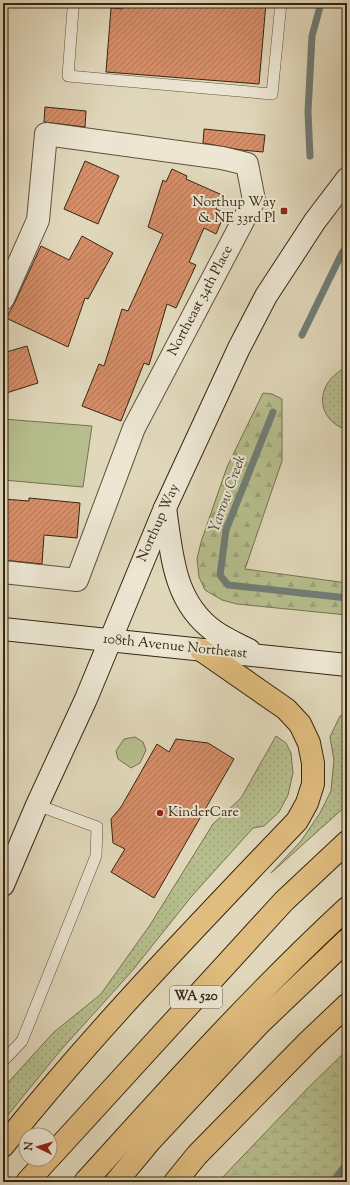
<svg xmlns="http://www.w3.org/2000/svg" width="350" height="1185" font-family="'Sorts Mill Goudy',serif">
	<defs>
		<pattern id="grass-dots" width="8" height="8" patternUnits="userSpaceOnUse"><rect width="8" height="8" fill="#b6be8d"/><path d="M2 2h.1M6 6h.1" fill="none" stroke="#9da379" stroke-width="1.8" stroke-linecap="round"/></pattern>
		<pattern id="forest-firs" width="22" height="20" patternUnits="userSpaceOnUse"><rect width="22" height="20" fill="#b6be8d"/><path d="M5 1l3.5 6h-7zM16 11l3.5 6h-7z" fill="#9da379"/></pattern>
		<pattern id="wetland-marsh" width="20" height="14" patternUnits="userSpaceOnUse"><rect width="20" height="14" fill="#b6be8d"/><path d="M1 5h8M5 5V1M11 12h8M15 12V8" fill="none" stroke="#9da379"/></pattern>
		<pattern id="building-hatch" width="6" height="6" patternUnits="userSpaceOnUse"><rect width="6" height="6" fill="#d48e6a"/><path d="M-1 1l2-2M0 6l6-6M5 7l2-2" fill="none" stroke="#ad7456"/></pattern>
	</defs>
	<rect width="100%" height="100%" fill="#e1d8bb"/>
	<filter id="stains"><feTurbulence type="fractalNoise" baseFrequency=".005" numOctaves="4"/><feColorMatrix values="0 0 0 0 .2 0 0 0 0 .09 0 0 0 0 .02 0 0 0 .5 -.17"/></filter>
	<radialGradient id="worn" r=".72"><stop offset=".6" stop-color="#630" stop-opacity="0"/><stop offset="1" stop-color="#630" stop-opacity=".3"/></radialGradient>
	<g fill="url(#grass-dots)" stroke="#76724e">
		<path d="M343 369H347V430C315 419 315 385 343 369Z"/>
		<path d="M347 713V805L271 873 301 841 320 813 331 791 334 760 330 737 340 716Z"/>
		<path d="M276 736 286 743 291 753 293 773 288 795 279 812 264 826 253 828 191 897 132 971 60 1051 3 1121V1088L54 1032 101 994 150 925 213 824 241 798Z"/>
	</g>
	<path fill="url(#forest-firs)" stroke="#76724e" d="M263 393 272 394 282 399V461L245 569 347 583V615L237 604 222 600 205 590 199 577 197 559 201 542 227 467Z"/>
	<path fill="url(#wetland-marsh)" stroke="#76724e" d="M347 1050V1182H218L307 1089Z"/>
	<g fill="#b6be8d" stroke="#76724e">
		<path d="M3 419 92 426 83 487 3 480Z"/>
		<path d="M135 737 143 742 146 750 140 763 131 768 118 759 116 751 124 739Z"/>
	</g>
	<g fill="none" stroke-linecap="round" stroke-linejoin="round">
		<g stroke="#717d77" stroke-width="7">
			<path d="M310 156 308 112 312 36 321 3"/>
			<path d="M302 335 342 253 347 246"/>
			<path d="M273 412 226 530 220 575 228 585 347 598"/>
			<path d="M333 1182 347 1163"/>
		</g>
	</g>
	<g fill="url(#building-hatch)" stroke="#362610">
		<path d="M123 3H266L259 84 106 72 111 8 122 9Z"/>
		<path d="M45 107 86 111 85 127 44 122Z"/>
		<path d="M204 129 265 135 263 152 241 150 203 143Z"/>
		<path d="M85 161 119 176 98 224 64 209Z"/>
		<path d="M172 169 187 176 186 179 222 195 216 209 225 213 216 234 204 228 189 262 196 265 176 308 167 304 149 365 144 363 121 421 82 406 99 364 104 366 122 309 128 311 163 234 148 227 163 180 166 182Z"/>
		<path d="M82 236 113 253 88 299 85 298 68 347 6 318 14 304 41 246 69 260Z"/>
		<path d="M27 346 38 383 3 394V353Z"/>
		<path d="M29 498 80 503 77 538 44 535 42 564 3 560V499L29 501Z"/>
		<path d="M176 739 208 743 234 759 154 898 111 872 125 849 113 843 111 819 121 807 157 744 169 752Z"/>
	</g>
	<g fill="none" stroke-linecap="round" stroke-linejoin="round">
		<defs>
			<g id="lane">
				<path d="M75 3 73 9 68 76 272 94 281 3"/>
				<path d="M3 1061 22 1041 96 856 97 827 37 805"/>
			</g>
			<path id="street" d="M3 299 38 220 46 134 222 158 247 164 254 200 134 428 77 580 3 572"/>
			<g id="secondary">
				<path d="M165 508C172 554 173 601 214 631 225 639 237 644 249 650"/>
				<path d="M3 629 347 665"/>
				<path d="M3 885 37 805 86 699 165 508 239 348 266 296 315 221 347 179"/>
			</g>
			<g id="highway">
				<path d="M3 1146C94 1032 196 927 297 821L307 803 313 784V763L309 743 300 724 286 709 201 650"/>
				<path d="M50 1157 284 901 347 842"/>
				<path d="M27 1182 48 1159"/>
				<path d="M85 1182C170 1088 254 994 347 908"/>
				<path d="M116 1182 150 1141 259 1024 347 940"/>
				<path d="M175 1182 197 1155 309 1041 347 1005"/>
			</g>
		</defs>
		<use href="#lane" stroke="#61523b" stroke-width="12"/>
		<use href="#street" stroke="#61523b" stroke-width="24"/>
		<use href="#secondary" stroke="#362610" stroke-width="24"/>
		<use href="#highway" stroke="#362610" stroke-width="24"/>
		<use href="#lane" stroke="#ece6d3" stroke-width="11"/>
		<use href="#street" stroke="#ece6d3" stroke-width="22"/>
		<use href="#secondary" stroke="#ece6d3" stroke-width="22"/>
		<use href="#highway" stroke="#e0bc7e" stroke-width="22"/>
	</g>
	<g fill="#8f2418" stroke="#ece6d3" stroke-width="1.5">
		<rect x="280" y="207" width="8" height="8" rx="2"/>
		<circle cx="160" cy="813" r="4"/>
	</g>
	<g text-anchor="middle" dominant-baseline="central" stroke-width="4" stroke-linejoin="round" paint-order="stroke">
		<rect fill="#ece6d3" stroke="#6d604a" stroke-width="1" x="170" y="986" width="52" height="22" rx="3"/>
		<g font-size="13" font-weight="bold" fill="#362610">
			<text x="196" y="997">WA 520</text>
		</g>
		<g font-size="14" fill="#362610" stroke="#ece6d3" text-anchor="end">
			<text x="276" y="203">Northup Way<tspan x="276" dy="16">&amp; NE 33rd Pl</tspan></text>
			<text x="168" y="813" text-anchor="start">KinderCare</text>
		</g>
		<g font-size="14" fill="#362610" stroke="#ece6d3">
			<text transform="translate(201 301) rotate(-62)">Northeast 34th Place</text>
			<text transform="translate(159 523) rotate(-66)">Northup Way</text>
			<text transform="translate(175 647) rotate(6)">108th Avenue Northeast</text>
		</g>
		<g font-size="15" font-style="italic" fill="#4f4a3b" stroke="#ece6d3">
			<text transform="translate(228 494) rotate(-70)">Yarrow Creek</text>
		</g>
	</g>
	<rect width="350" height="1185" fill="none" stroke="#e1d8bb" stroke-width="16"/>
	<rect x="4" y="4" width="342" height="1177" fill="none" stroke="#362610" stroke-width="2"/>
	<rect x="8" y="8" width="334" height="1169" fill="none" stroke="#362610"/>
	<g transform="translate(38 1147) rotate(275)"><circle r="19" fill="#ece6d3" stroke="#a39985"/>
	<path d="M0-3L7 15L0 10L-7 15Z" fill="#8f2418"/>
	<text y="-6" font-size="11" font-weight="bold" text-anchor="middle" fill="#362610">N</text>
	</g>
	<rect width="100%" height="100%" filter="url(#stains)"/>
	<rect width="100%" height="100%" fill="url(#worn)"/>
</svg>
